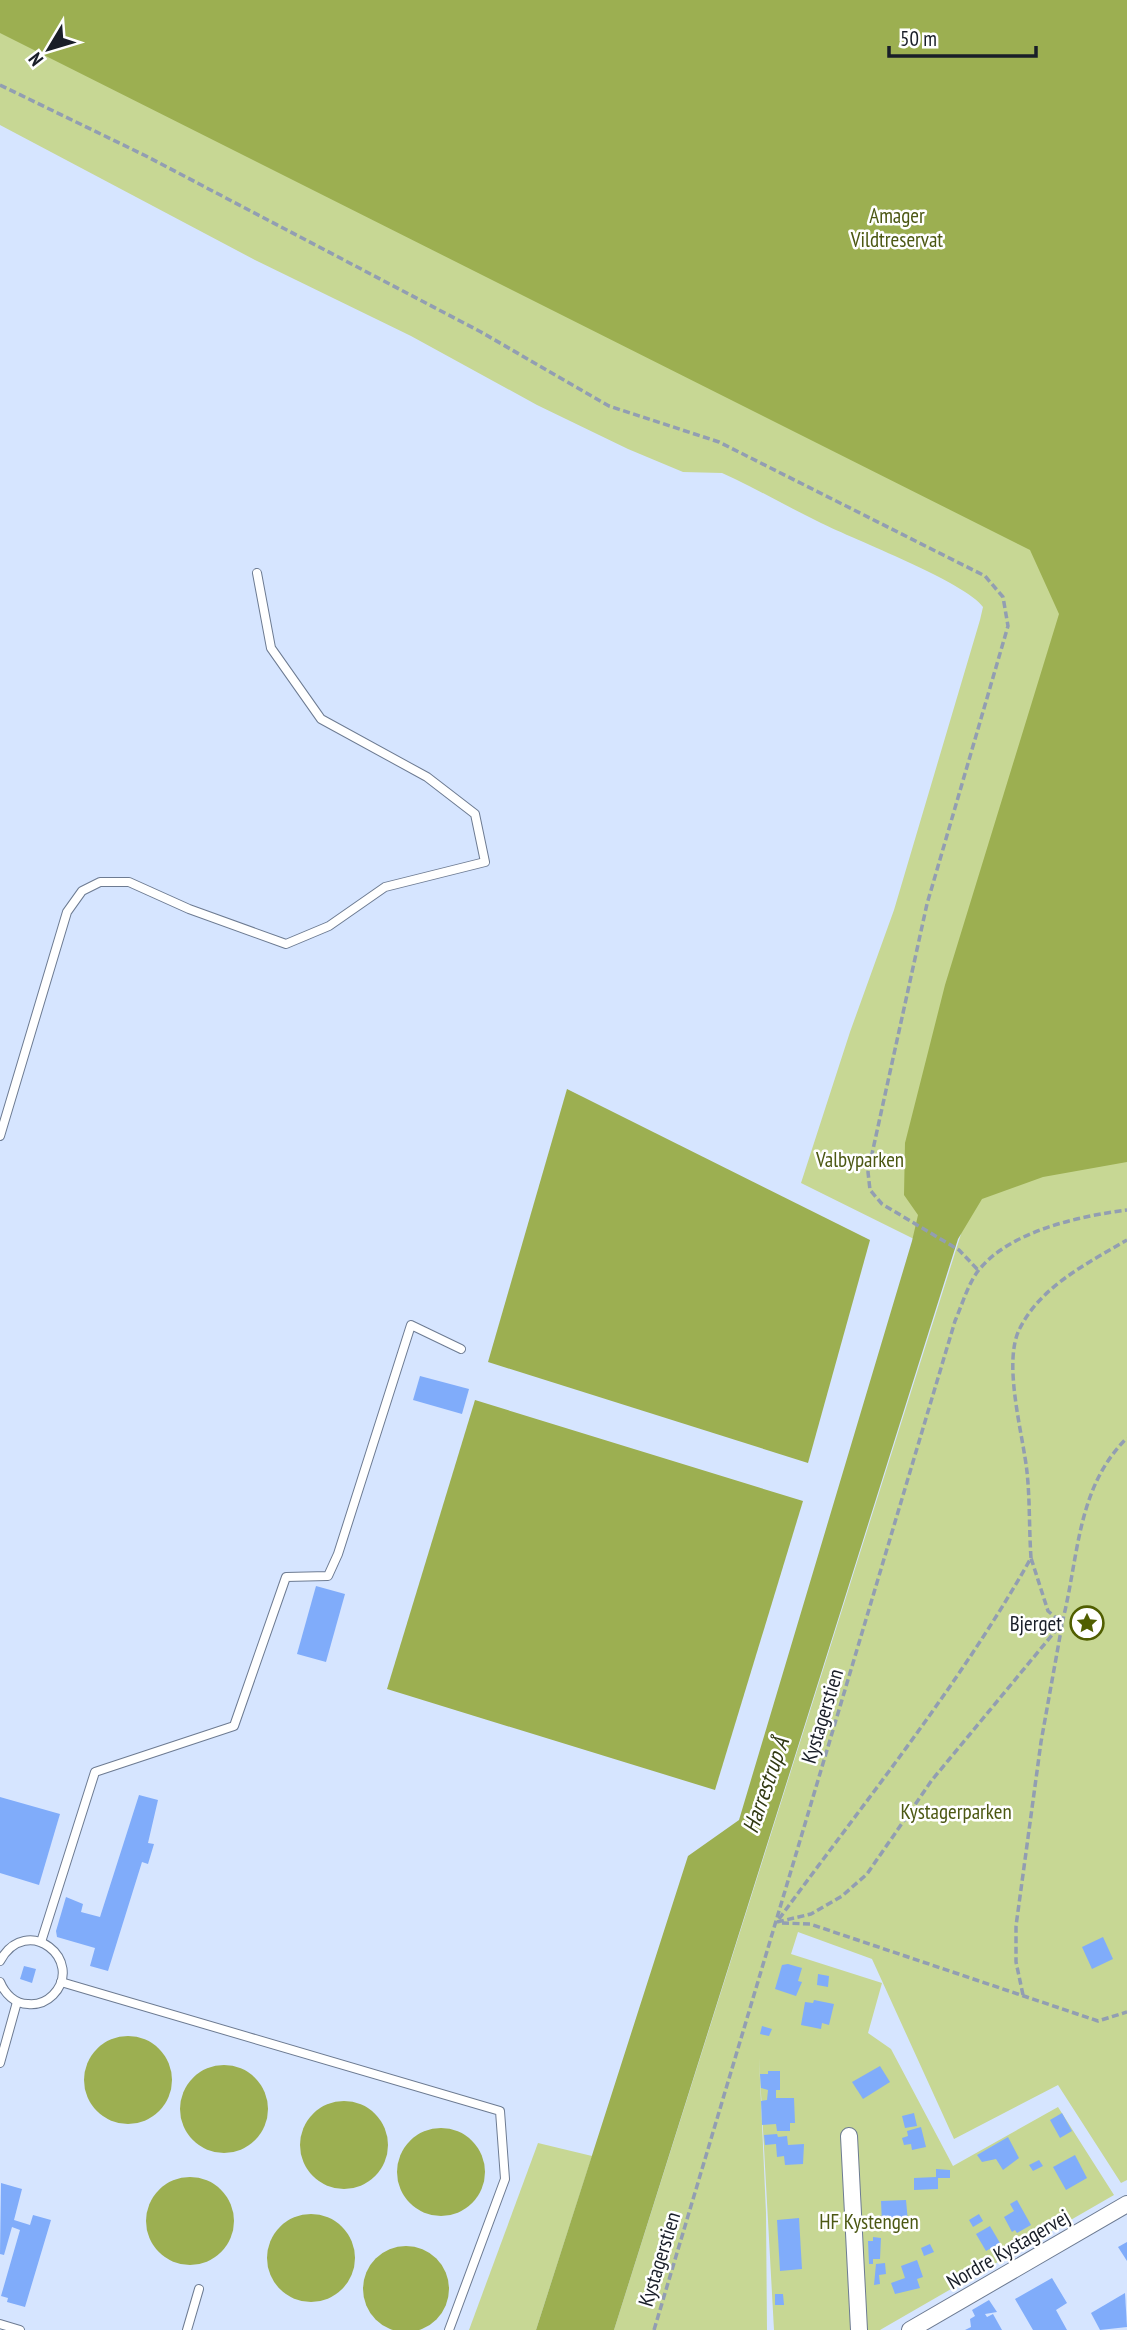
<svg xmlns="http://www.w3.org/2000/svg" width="1127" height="2330" font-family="'PT Sans Narrow',sans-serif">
	<rect width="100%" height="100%" fill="#d6e5ff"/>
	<g fill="#c7d794">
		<path d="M0 0H1127V2180L1121 2183 1058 2085 954 2139 872 1959 798 1932 791 1954 882 1983 868 2033 891 2049 953 2166 1058 2107 1114 2195 880 2330H774L759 2057 766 2213 767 2330H614L961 1234 1052 639 963 931 916 1240 801 1183 850 1032 894 910 980 620 983 607C967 583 853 539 821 523 792 509 764 493 735 479L722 473 683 472 628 449 537 405 411 336 255 260 0 125Z"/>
		<path d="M538 2143 592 2156 536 2330H469Z"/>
	</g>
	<g fill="#9caf51">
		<path d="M0 0H1127V1162L1043 1177 982 1199 958 1239 614 2330H536L688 1856 739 1820 912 1241 918 1215 904 1195 905 1143 945 985 1059 614 1030 550 0 33Z"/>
		<path d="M567 1089 870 1240 808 1463 488 1362Z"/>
		<path d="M475 1400 803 1501 715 1790 387 1689Z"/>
		<circle cx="128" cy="2080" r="44"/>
		<circle cx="224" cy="2109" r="44"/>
		<circle cx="344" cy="2145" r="44"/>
		<circle cx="441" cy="2172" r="44"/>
		<circle cx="190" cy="2221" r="44"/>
		<circle cx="311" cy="2258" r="44"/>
		<circle cx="406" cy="2289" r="43"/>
	</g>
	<g fill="#80acfa">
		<path d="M420 1376 469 1389 462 1414 413 1400Z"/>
		<path d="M316 1586 345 1594 326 1662 297 1654Z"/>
		<path d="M139 1795 158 1800 148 1843 154 1844 148 1864 142 1862 108 1971 90 1966 95 1948 57 1937 56 1931 66 1897 83 1904 81 1912 100 1917Z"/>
		<path d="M0 1797 60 1814 39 1885 0 1873Z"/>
		<path d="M1103 1937 1113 1959 1092 1969 1082 1947Z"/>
		<path d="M788 1964 802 1968 798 1981 802 1982 796 1996 775 1989 782 1965Z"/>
		<path d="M24 1966 36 1969 32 1983 20 1979Z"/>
		<path d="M818 1974 829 1976 828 1987 817 1985Z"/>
		<path d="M814 2000 834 2004 829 2025 822 2023 821 2029 801 2025 805 2002 813 2003Z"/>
		<path d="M762 2026 772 2029 769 2036 760 2034Z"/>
		<path d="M880 2066 890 2082 863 2099 852 2082Z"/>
		<path d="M768 2071H780V2090H776V2098H794L795 2123H790V2131H777L776 2124 762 2125 761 2101 767 2100 768 2090 761 2088 760 2074H768Z"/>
		<path d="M914 2113 917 2126 905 2128 902 2116Z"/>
		<path d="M1062 2113 1072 2131 1060 2138 1050 2120Z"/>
		<path d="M921 2127 926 2147 912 2150 911 2144 904 2145 902 2138 908 2136 907 2131Z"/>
		<path d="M777 2134 778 2137 787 2136 788 2145 804 2144 803 2164 785 2165 784 2156 777 2157 776 2144 765 2145 764 2135Z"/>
		<path d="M1008 2137 1019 2158 1003 2170 996 2159 982 2162 977 2155Z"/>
		<path d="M1075 2155 1087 2178 1066 2190 1053 2167Z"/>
		<path d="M1039 2160 1043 2166 1033 2171 1029 2165Z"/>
		<path d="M936 2169 950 2170V2178H938V2189L914 2190V2178L936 2177Z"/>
		<path d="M1 2183 22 2189 14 2220 30 2225 33 2215 51 2220 25 2307 7 2302 8 2298 1 2296 20 2230 12 2227 4 2255 0 2254Z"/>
		<path d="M906 2200 908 2222 882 2224 881 2201Z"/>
		<path d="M1017 2200 1031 2225 1017 2233 1015 2230 1012 2232 1004 2217 1014 2211 1010 2204Z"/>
		<path d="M979 2214 983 2221 973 2227 969 2220Z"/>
		<path d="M799 2218 802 2269 780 2271 777 2220Z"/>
		<path d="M990 2226 1000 2243 986 2251 976 2234Z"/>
		<path d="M873 2237 881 2238 880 2259H873V2264H869L868 2241H873Z"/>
		<path d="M1127 2242V2261L1118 2247Z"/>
		<path d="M930 2244 934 2252 924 2256 921 2248Z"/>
		<path d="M917 2260 923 2277 917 2279 920 2288 895 2294 891 2283 905 2278 901 2266Z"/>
		<path d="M885 2263 886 2274 879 2275 880 2284 874 2285 876 2264Z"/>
		<path d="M1052 2278 1067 2303 1056 2310 1067 2330H1033L1015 2299Z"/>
		<path d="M1125 2293 1127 2327 1100 2330 1091 2313Z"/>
		<path d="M775 2294H783L784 2305H775Z"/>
		<path d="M989 2300 997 2312 985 2314 987 2317 993 2314 1002 2330H965L971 2327 970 2319 975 2316 972 2310Z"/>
	</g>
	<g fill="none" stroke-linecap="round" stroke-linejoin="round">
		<defs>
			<g id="service">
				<path d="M0 1136 67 912 82 891 100 882H129L189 909 286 944 329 926 385 887 485 862 475 814 427 777 321 719 271 648 257 573"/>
				<path d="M41 1942 95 1772 234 1726 286 1577 328 1576 338 1554 411 1325 461 1349"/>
				<path d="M0 1961C27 1912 86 1961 53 1995 47 2001 38 2005 28 2004 15 2004 5 1994 0 1982"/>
				<path d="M61 1982 500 2111 505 2179 449 2330"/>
				<path d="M0 2063 17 2002"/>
				<path d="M0 2324 20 2330"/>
				<path d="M187 2330 199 2289"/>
			</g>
			<g id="minor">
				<path d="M849 2136 859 2330"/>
				<path d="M910 2330 1127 2204"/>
			</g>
		</defs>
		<use href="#service" stroke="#6d7b92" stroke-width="10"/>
		<use href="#minor" stroke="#6d7b92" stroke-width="18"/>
		<g stroke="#929eb2" stroke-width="3.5" stroke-dasharray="7 3.5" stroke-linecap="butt">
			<path d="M0 85 146 156 481 332 609 406 719 442 985 576 1003 597 1008 626 927 904 868 1172 870 1190 882 1204 959 1250 979 1271"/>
			<path d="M1031 1558C1029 1529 1030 1500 1027 1472 1023 1434 1002 1362 1020 1328 1041 1286 1088 1263 1127 1240"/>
			<path d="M779 1919C865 1801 959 1686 1031 1558L1048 1611 1062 1623C1079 1558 1076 1488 1127 1438"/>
			<path d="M777 1922 811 1914 842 1896 867 1874 932 1780 1062 1623"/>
			<path d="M782 1923 810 1924 1098 2021 1127 2012"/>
			<path d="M1023 1995 1016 1962V1926L1041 1742 1062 1625"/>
			<path d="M654 2330 955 1321C962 1305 968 1284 978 1271 1009 1231 1080 1216 1127 1210"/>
		</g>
		<use href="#service" stroke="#fff" stroke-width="8"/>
		<use href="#minor" stroke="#fff" stroke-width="16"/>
	</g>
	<defs>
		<symbol id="sight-ring" viewBox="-11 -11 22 22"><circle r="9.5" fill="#fff" stroke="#505e00" stroke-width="1.5"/><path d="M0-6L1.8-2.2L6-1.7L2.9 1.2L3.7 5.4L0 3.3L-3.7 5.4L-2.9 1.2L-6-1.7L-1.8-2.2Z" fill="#505e00"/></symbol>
	</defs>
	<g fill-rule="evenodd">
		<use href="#sight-ring" x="1068" y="1604" width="38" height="38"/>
	</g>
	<g text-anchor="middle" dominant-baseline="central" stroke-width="5" stroke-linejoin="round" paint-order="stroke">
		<g font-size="21" fill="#4c5813" stroke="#fff">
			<text x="897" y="215">Amager<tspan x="897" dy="24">Vildtreservat</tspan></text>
			<text x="860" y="1159">Valbyparken</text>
			<text x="956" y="1811">Kystagerparken</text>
			<text x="869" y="2221">HF Kystengen</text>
		</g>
		<g font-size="21" fill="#191e28" stroke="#fff" text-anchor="end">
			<text x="1062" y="1623">Bjerget</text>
		</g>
		<g font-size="21" fill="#191e28" stroke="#fff">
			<text transform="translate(822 1716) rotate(-73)">Kystagerstien</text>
			<text transform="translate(1008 2249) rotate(-30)">Nordre Kystagervej</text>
			<text transform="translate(659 2259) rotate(-73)">Kystagerstien</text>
		</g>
		<g font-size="23" font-style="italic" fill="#323a12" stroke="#fff">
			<text transform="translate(765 1785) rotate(-71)">Harrestrup Å</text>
		</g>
	</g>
	<g transform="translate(49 49) rotate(232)" stroke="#ffffff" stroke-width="5" paint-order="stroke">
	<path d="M0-5L12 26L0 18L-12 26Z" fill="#191e28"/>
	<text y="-10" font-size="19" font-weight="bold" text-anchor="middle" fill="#191e28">N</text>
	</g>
	<path d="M889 46v10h147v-10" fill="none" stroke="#191e28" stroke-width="3.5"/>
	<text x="900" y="46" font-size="21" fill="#191e28" stroke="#ffffff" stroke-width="5" paint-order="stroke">50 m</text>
</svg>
